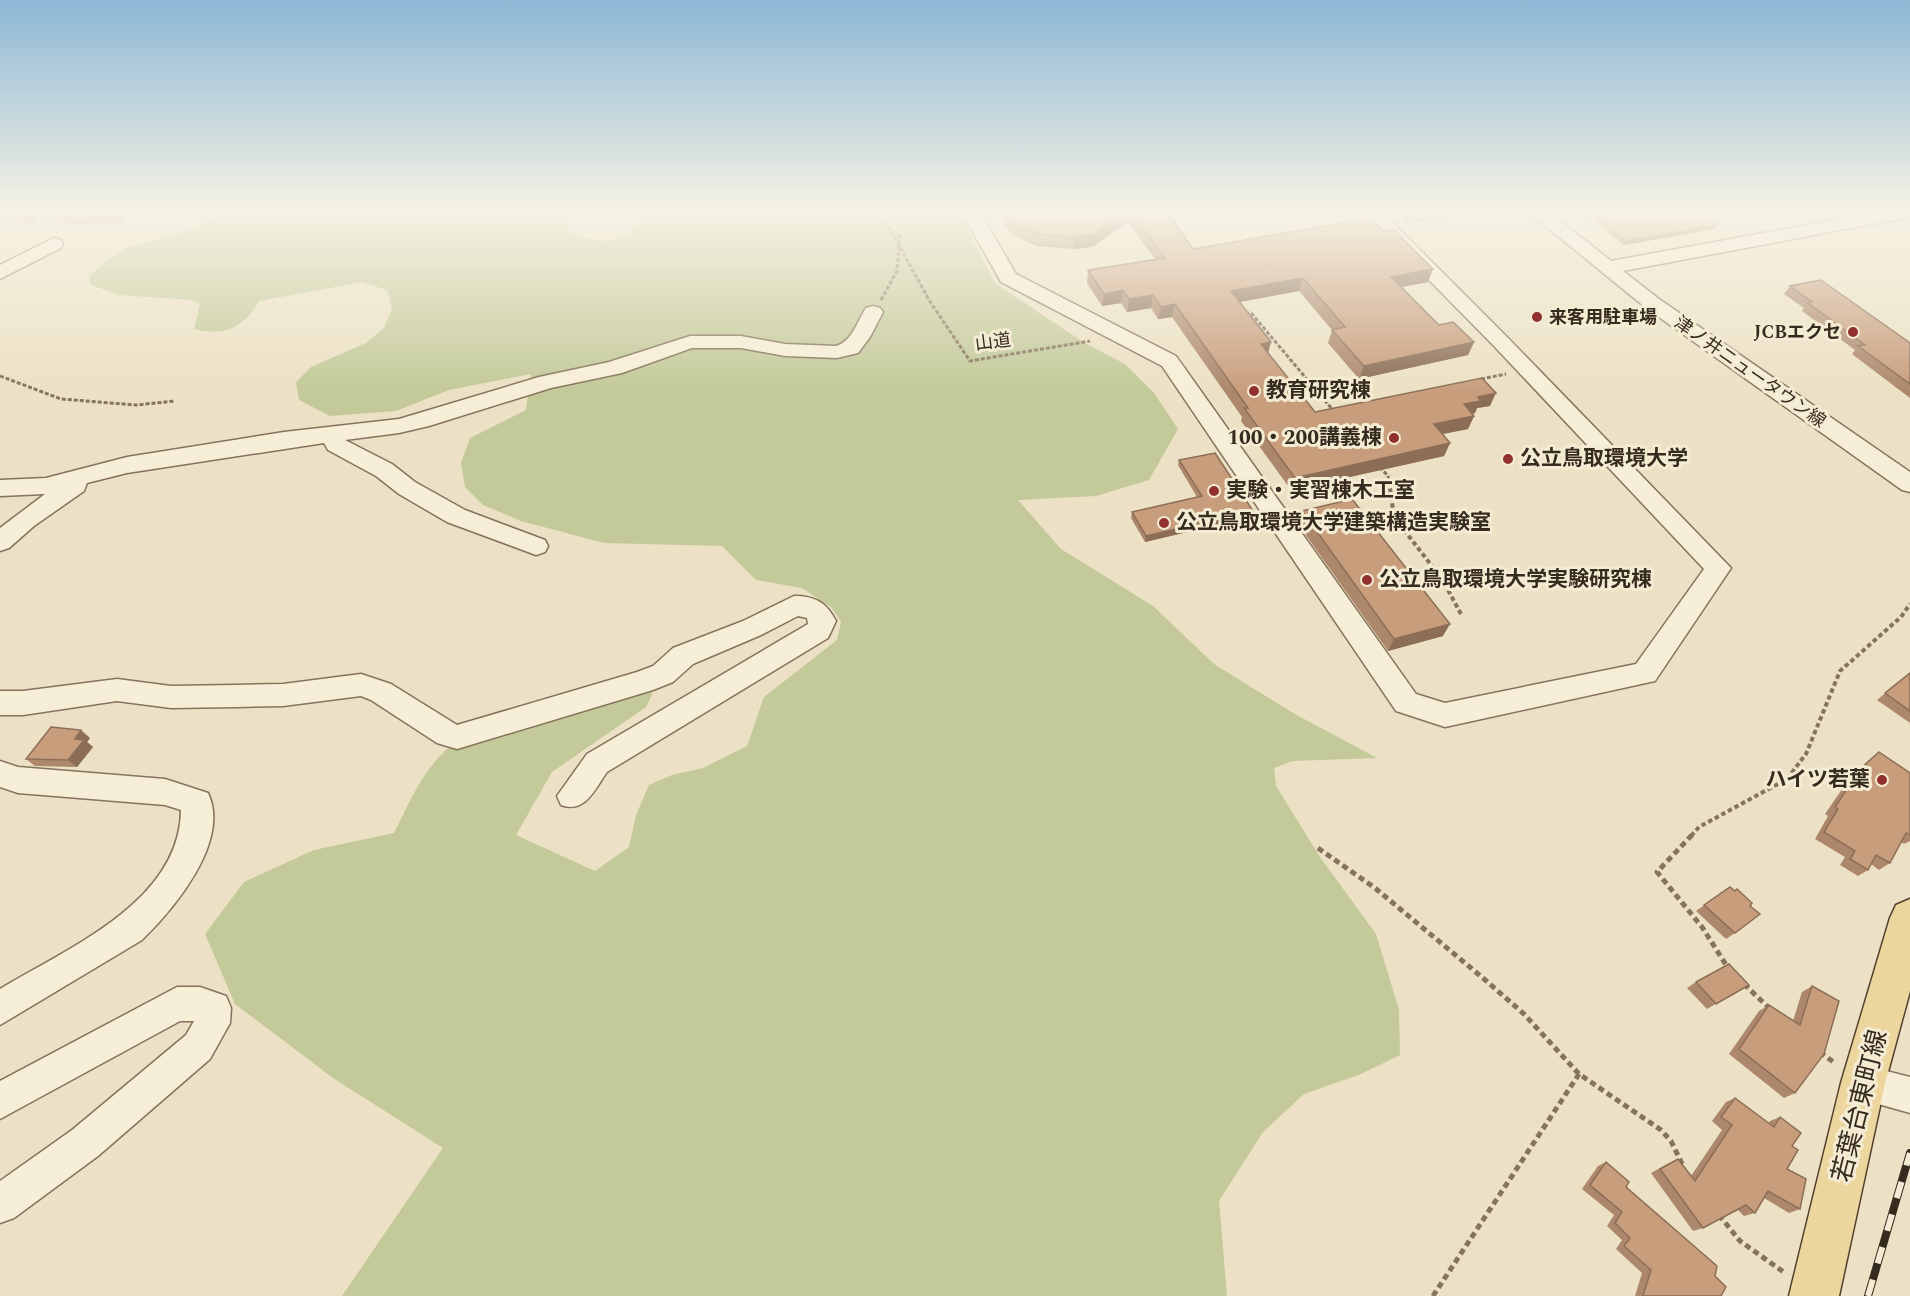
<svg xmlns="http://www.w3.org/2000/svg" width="1910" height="1296" font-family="Spectral,'Noto Sans JP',serif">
	<rect width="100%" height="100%" fill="#ece1c4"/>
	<path fill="#c3c999" d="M226 211H558L568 230 583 238 608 241 626 235 641 222 640 211H958L995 283 1083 342 1125 364 1154 393 1178 429 1149 480 1096 496 1018 500 1061 549 1153 606 1214 664 1293 713 1377 758 1293 761 1274 768 1276 786 1320 857 1376 934 1399 1010 1400 1055 1361 1074 1304 1094 1263 1132 1219 1201 1227 1296H342L443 1148 333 1078 235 1004 205 934 244 882 314 850 394 833C409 804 423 768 450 747L651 686 652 695 646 707 552 772 516 835 595 871 629 847 636 815 649 785 672 775 703 768 747 746 764 697 837 640 841 622 832 608 802 588 756 580 722 546 604 543 521 521 483 505 465 487 461 463 470 438 526 410 531 374 449 390 396 411 330 416 299 400 296 382 311 367 366 343 384 328 392 309 387 290 362 282 259 301C244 327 225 337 194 329L200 304 192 300 119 295 91 285 89 277 110 258 127 248 193 229Z"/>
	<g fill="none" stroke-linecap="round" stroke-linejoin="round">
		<defs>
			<g id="minor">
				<path d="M961 211H979L1016 274 1176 356 1416 694 1445 703 1636 664 1704 569 1494 346 1361 211H1381L1508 338 1731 568 1655 681 1445 727 1396 711 1162 366 1001 282Z"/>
				<path d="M1527 211H1548L1611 261 1884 211H1910V217L1623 271 1659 299 1910 472V492L1902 490 1645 307Z"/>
				<path d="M54 238 61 240 63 244 61 248 0 279V265Z"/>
				<path d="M873 306 880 308 883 312 870 337 858 353 837 358 785 356 741 348H692L622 373 551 388 429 426 399 433 345 440 392 464 415 482 465 510 545 540 548 546 545 552 536 555 447 522 399 494 376 476 328 450 324 443 127 473 87 483 84 491 34 526 9 548 0 551V528L45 494 0 496V480L46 478 127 457 284 432 399 419 539 377 609 362 690 336H741L785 344 836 346C853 341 857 321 866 308Z"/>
				<path d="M794 596C815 596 826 602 836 621L828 638 607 772C595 789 585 814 561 805L557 796 587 754 808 624 807 618 798 616 761 635 693 664 673 682 653 690 457 749 437 743 371 700 361 696 283 706 236 707 171 708 117 701 23 715H0V691H23L117 679 171 686 236 685 283 684 361 674 391 684 457 725 637 672 653 666 673 648 743 621Z"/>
				<path d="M0 761 18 767 165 779 208 793C231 841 174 909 142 940L0 1025V989C68 948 180 902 181 810L165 805 18 793 0 787Z"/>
				<path d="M177 987H200L226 996 231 1008 230 1023 210 1059 98 1156 14 1218 0 1223V1181L72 1130 186 1035 194 1021H180L0 1119V1081Z"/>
				<path d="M1863 1065 1910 1077V1113L1850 1096 1845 1083 1850 1070Z"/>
			</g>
			<path id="major" d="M1910 899V991L1885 1083 1839 1296H1789L1841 1083 1890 918 1896 905Z"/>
		</defs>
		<use href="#minor" stroke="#85735c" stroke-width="3"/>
		<use href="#major" stroke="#534130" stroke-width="3"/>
		<g stroke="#85735c" stroke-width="3" stroke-dasharray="4 2" stroke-linecap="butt">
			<path d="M880 211 929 300 970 361 1090 341"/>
			<path d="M1166 211 1188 242"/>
			<path d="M1403 217 1439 211"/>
			<path d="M1405 222 1472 211"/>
			<path d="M881 300 897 271 900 233"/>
			<path d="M1245 312 1252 314 1332 409 1330 410"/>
			<path d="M0 376 61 399 136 405 175 401"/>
			<path d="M1481 379 1506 374"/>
			<path d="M1380 467 1388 476 1389 483"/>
		</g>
		<g stroke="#85735c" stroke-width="4" stroke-dasharray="4.5 3" stroke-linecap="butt">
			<path d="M1389 481 1394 517 1442 579 1461 614"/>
			<path d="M1691 836 1699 827 1787 779 1806 754 1840 671 1901 617 1910 604"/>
		</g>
		<g stroke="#85735c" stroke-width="5" stroke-dasharray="6 4" stroke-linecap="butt">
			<path d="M1692 835 1657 872 1702 927 1728 968"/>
			<path d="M1318 848 1375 888 1483 978 1524 1014 1579 1074 1661 1130 1671 1141 1684 1168"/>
			<path d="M1744 984 1769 1008"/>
			<path d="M1820 1052 1836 1064"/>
			<path d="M1719 1215 1740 1241 1785 1273"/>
			<path d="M1433 1296 1579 1074"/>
		</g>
		<use href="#minor" fill="#f7eed7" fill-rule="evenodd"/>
		<use href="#major" fill="#edd69e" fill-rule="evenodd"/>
		<defs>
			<path id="rail" d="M1868 1296 1910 1153"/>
		</defs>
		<use href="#rail" stroke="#362b1f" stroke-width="8"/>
		<use href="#rail" stroke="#f4ebd3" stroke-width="6" stroke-dasharray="17" stroke-linecap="butt"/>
	</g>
	<g fill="#ac876b">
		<path d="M0 211H129L119 223 72 224 39 218 31 223 0 216Z"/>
		<path d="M1002 211H1164L1193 249 1384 231 1433 269 1428 282 1401 287 1439 325 1474 342 1468 355 1359 379 1328 343 1332 330 1299 291 1239 302 1268 353 1315 412 1490 406 1477 408 1475 413 1472 414 1474 416 1468 429 1442 434 1450 443 1444 456 1291 490 1241 421 1242 417 1172 317 1158 319 1151 308 1127 312 1121 303 1102 306 1087 283 1088 270 1155 259 1128 222 1092 247 1074 249 1036 246 1013 235 1004 226Z"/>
		<path d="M1582 211H1698L1717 225 1714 229 1624 245Z"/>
		<path d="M1790 286 1910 343V398L1852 354 1855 350 1802 311 1804 308 1784 294Z"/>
		<path d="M1179 460 1253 511 1251 517 1145 542 1131 518 1132 512 1197 497 1178 465Z"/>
		<path d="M1302 511 1443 636 1388 651 1298 524Z"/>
		<path d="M1910 673V723L1877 700Z"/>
		<path d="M90 738 87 742 93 747 77 767 35 766 26 759Z"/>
		<path d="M1879 752 1910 773V841L1904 844 1901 842 1890 863 1879 870 1871 864 1868 870 1858 876 1840 865 1845 857 1815 839 1828 816 1825 814 1851 776Z"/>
		<path d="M1730 887 1735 933 1726 939 1696 911Z"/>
		<path d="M1696 982 1749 985 1707 1009 1687 988Z"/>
		<path d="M1812 986 1795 1093 1784 1098 1729 1054 1759 1011 1769 1005 1793 1021 1802 992Z"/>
		<path d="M1735 1098 1769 1123 1770 1121 1780 1117 1792 1146 1787 1169 1800 1209 1789 1213 1764 1198 1755 1213 1744 1216 1737 1209 1703 1228 1693 1231 1651 1173 1669 1163 1678 1159 1691 1176 1722 1130 1712 1121 1726 1102Z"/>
		<path d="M1606 1162 1626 1187 1715 1276 1721 1296H1635L1642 1273 1616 1249 1622 1240 1607 1226 1614 1215 1582 1189 1598 1166Z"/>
	</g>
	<g fill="#8c6e57">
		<path d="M119 211H129L119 223 115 216Z"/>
		<path d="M1127 211H1130L1128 222 1092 247 1074 249 1075 237Z"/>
		<path d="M35 212 39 218 31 223 26 216Z"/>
		<path d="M1717 225 1714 229 1624 245 1626 241Z"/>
		<path d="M1433 269 1428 282 1386 290 1391 277Z"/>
		<path d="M1303 278 1299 291 1228 304 1231 291Z"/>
		<path d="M1123 290 1121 303 1102 306 1104 294Z"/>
		<path d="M1153 295 1151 308 1127 312 1129 299Z"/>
		<path d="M1175 304 1172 317 1158 319 1161 307Z"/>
		<path d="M1271 342 1268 354 1261 344Z"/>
		<path d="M1474 342 1468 355 1359 379 1364 366Z"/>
		<path d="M1496 393 1490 406 1477 408 1475 413 1457 417 1464 404 1478 397Z"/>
		<path d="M1474 416 1468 429 1428 437 1434 424Z"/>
		<path d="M1450 443 1444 456 1291 490 1295 478Z"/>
		<path d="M1253 511 1251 517 1145 542 1146 536Z"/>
		<path d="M1450 624 1443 636 1388 651 1394 639Z"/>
		<path d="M81 730 90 738 87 742 93 747 77 767 68 760 75 739Z"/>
	</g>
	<g fill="#c89d7c" stroke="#8c6e57" stroke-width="1.5">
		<path d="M4 211H119L115 216 67 218 35 212 26 216Z"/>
		<path d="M1004 211H1127L1093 234 1075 237 1037 234 1013 223 1004 213Z"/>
		<path d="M1131 211H1164L1193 249 1370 218 1384 231 1393 229 1433 269 1391 277 1439 325 1453 322 1474 342 1364 366 1332 330 1345 327 1303 278 1231 291 1271 342 1261 344 1315 412 1482 378 1496 393 1478 397 1481 401 1464 404 1474 416 1434 424 1450 443 1295 478 1244 408H1248L1175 304 1161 307 1153 295 1129 299 1123 290 1104 294 1088 270 1165 258Z"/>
		<path d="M1589 211H1698L1717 225 1626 241Z"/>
		<path d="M1821 280 1910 343V384L1858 346 1865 345 1808 303 1812 302 1790 286Z"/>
		<path d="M1215 453 1253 511 1146 536 1132 512 1202 496 1179 460Z"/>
		<path d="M1352 499 1450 624 1394 639 1302 511Z"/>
		<path d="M1910 673V711L1885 693Z"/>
		<path d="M51 727 81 730 75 739 84 740 68 760 26 759Z"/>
		<path d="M1879 752 1910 773V835L1906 833 1890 863 1876 855 1868 870 1850 859 1855 851 1824 832 1838 809 1835 807 1861 768Z"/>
		<path d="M1730 887 1735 891 1737 889 1752 903 1750 906 1760 914 1735 933 1704 905Z"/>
		<path d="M1729 964 1749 985 1716 1004 1696 982Z"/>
		<path d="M1812 986 1839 1001 1824 1054 1795 1093 1739 1049 1769 1005 1800 1025Z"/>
		<path d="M1735 1098 1774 1127 1780 1117 1801 1133 1792 1146 1798 1150 1787 1169 1806 1179 1800 1209 1768 1191 1755 1213 1746 1205 1703 1228 1660 1169 1678 1159 1695 1181 1732 1125 1721 1117Z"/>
		<path d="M1606 1162 1629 1182 1626 1187 1717 1266 1715 1276 1726 1287 1721 1296H1643L1651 1270 1624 1246 1630 1238 1615 1223 1622 1212 1590 1185Z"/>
	</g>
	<linearGradient id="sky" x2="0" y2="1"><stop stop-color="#8db8d5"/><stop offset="0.54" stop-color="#f6f2e4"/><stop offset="1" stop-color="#f6f2e4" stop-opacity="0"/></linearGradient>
	<rect width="1910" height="393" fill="url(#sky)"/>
	<g fill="#91302f" stroke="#f4ebd3" stroke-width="2">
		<circle cx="1537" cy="317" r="6"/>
		<circle cx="1853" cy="332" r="6"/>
		<circle cx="1254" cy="391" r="6"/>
		<circle cx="1394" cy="438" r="6"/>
		<circle cx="1508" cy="459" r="6"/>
		<circle cx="1214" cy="491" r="6"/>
		<circle cx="1164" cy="523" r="6"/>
		<circle cx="1367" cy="580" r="6"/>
		<circle cx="1882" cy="780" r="6"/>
	</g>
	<g text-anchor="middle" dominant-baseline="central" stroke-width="6" stroke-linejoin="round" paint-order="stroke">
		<g font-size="18" font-weight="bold" fill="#362b1f" stroke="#f4ebd3" text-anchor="start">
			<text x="1549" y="317">来客用駐車場</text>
			<text x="1841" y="332" text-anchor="end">JCBエクセ</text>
		</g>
		<g font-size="18" fill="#362b1f" stroke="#f4ebd3">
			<text transform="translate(993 342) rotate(-7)">山道</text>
			<text transform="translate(1750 372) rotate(35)">津ノ井ニュータウン線</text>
		</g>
		<g font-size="21" font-weight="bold" fill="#362b1f" stroke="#f4ebd3" text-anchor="start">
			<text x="1266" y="391">教育研究棟</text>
			<text x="1382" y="438" text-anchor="end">100・200講義棟</text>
			<text x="1520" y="459">公立鳥取環境大学</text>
			<text x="1226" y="491">実験・実習棟木工室</text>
			<text x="1176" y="523">公立鳥取環境大学建築構造実験室</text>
			<text x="1379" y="580">公立鳥取環境大学実験研究棟</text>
			<text x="1870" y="780" text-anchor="end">ハイツ若葉</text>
		</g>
		<g font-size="26" fill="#362b1f" stroke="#f4ebd3">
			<text transform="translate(1860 1106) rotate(-76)">若葉台東町線</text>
		</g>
	</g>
</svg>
